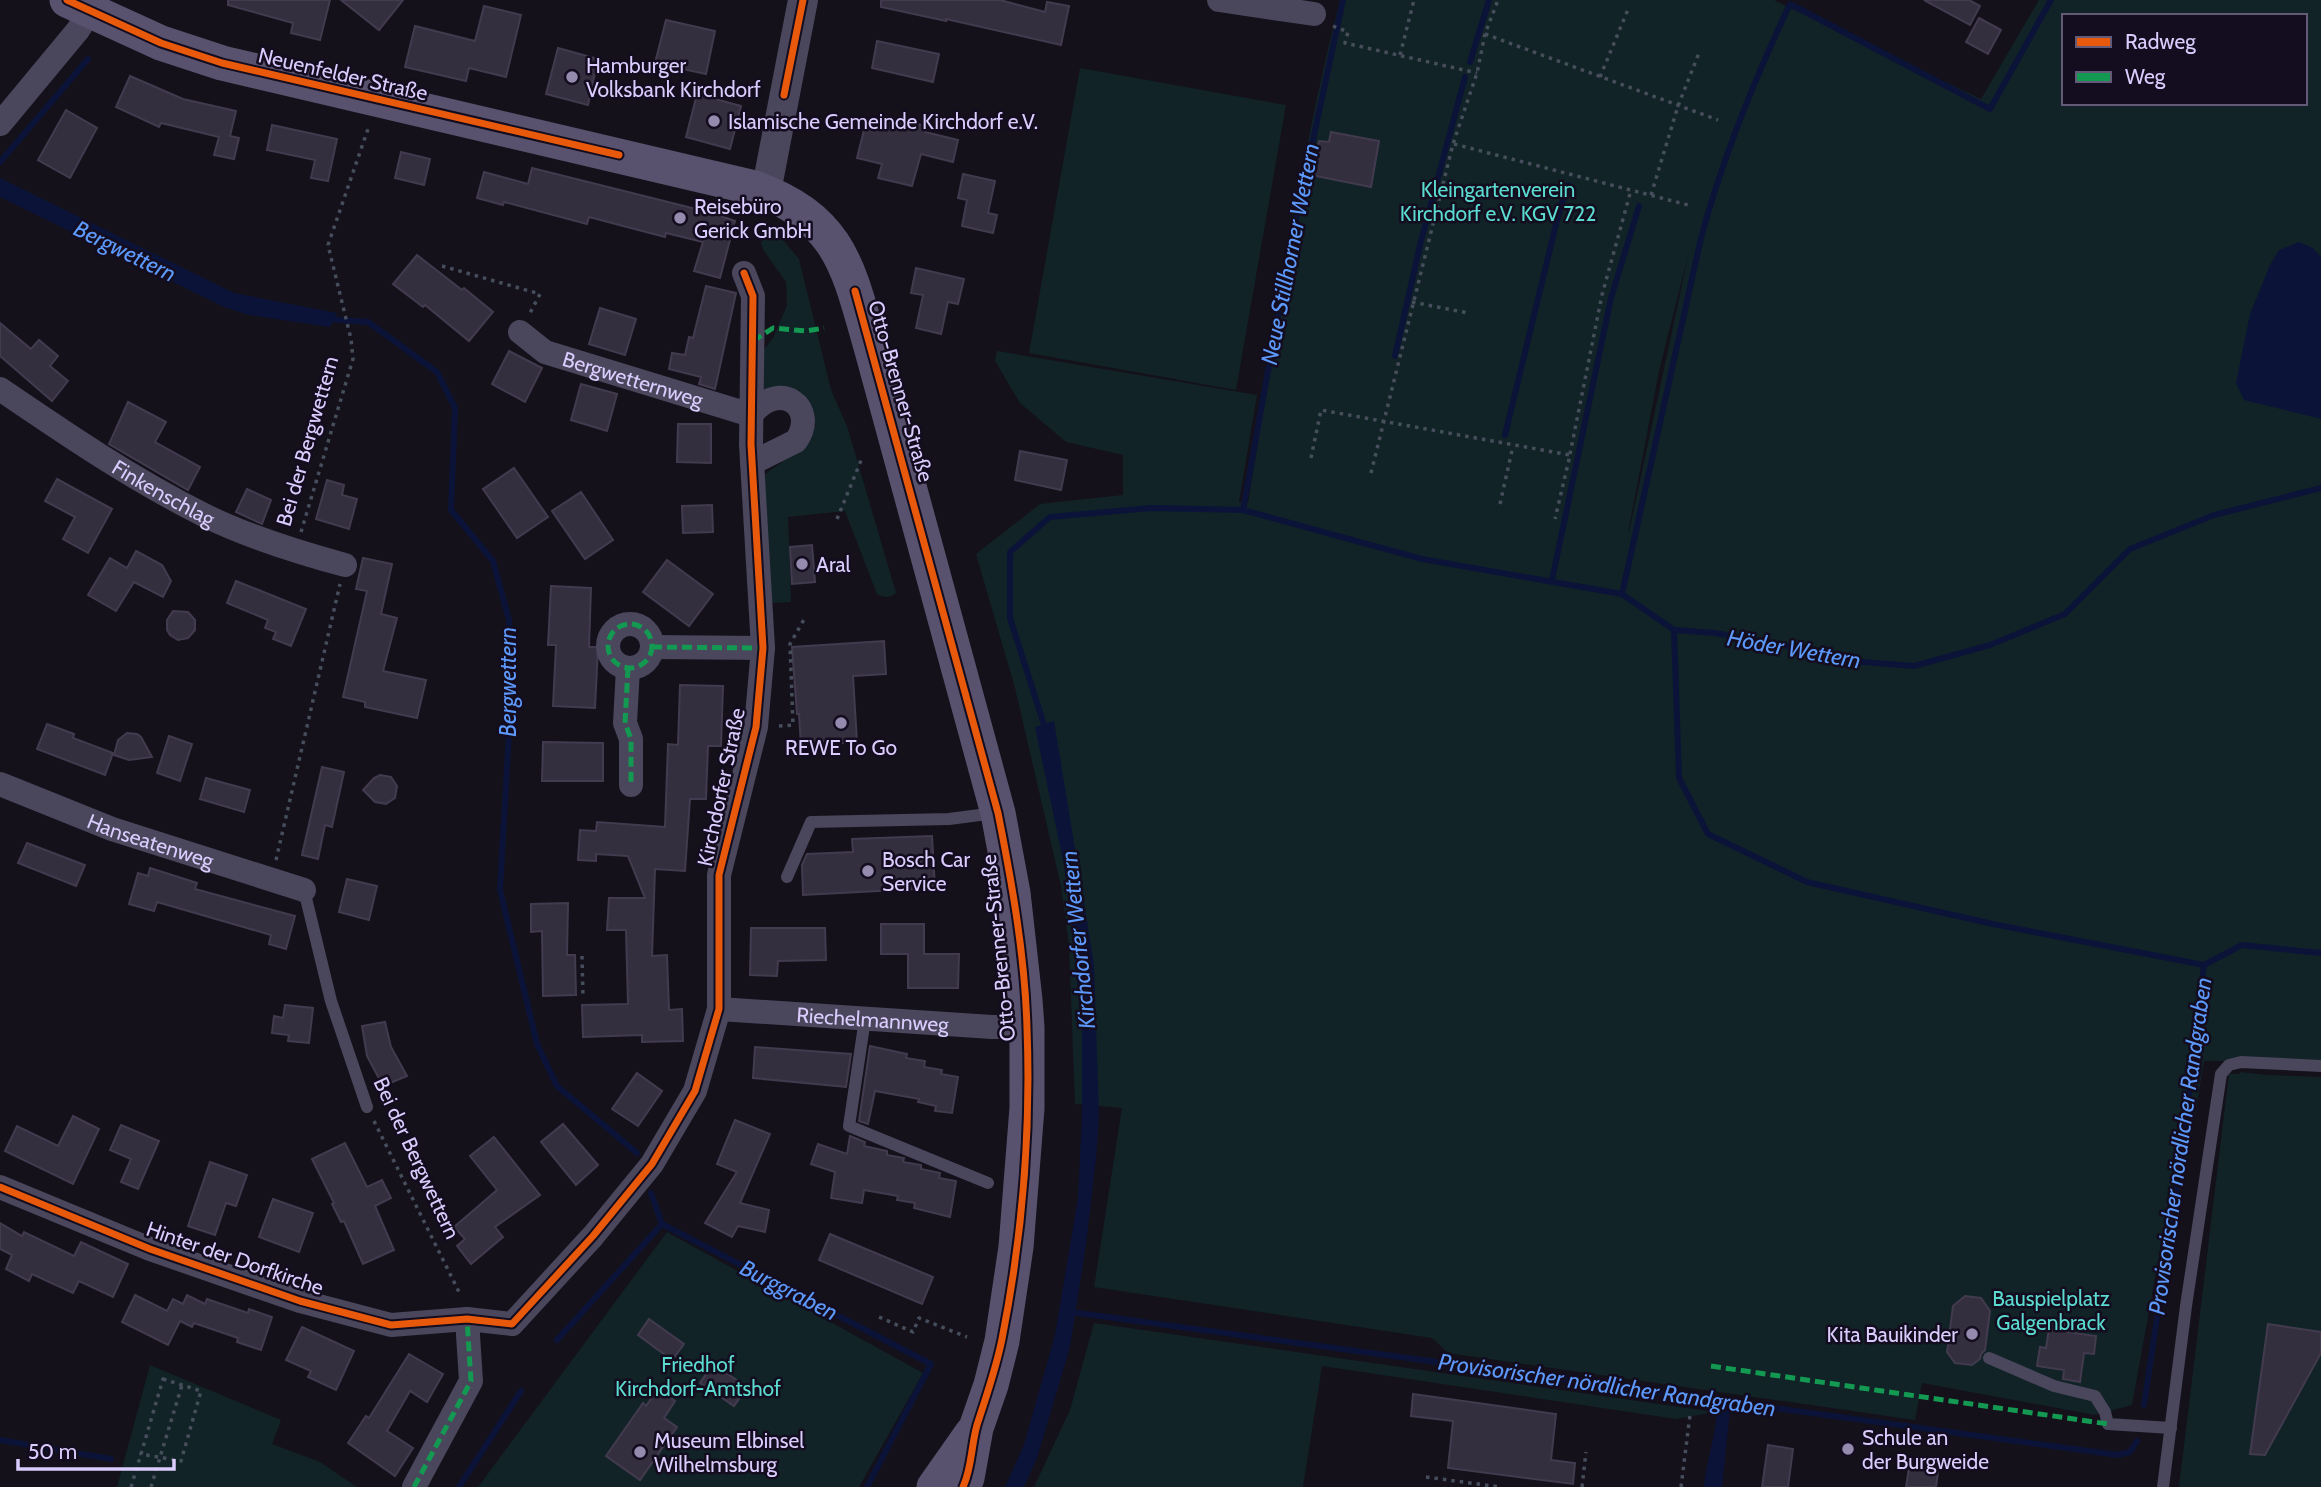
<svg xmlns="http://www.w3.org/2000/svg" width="2321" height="1487" font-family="Cabin,sans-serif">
	<rect width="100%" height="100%" fill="#14111b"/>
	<g fill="#112327" fill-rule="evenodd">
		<path d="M1340 0H1774L1981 99 2039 0H2321V1061H2204L2185 1174 2174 1173 2132 1405 2095 1415 1922 1383 1915 1420 1448 1353 1432 1338 1094 1287 1122 1108 1075 1104 1069 945 1061 886 1015 688 976 554 1040 504 1123 495V455L1066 442 1020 403 995 361 997 351 1257 395 1239 502 1248 503C1275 336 1298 163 1340 0ZM2064 16H2305V103H2064ZM1689 252 1629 532 1628 533 1659 371Z"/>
		<path d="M1080 68 1286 105 1236 390 1029 353Z"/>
		<path d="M769 233 783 240 799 259 831 390 847 426 896 593C889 598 885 598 877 594L845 511 788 517 791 602 772 603 763 476C772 468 806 447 810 439 828 403 794 378 760 391L762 352 773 338 787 305 786 282 764 251 761 243 765 234Z"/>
		<path d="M2240 1072 2267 1075 2321 1077V1487H2179L2229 1074H2239Z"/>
		<path d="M667 1232 923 1373 859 1487H478Z"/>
		<path d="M1094 1323 1714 1412 1676 1419 1322 1366 1303 1487H1034L1070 1410Z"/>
		<path d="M150 1365 281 1420 272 1444 320 1462 357 1487H117Z"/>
	</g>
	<g fill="#0b1438">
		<path d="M0 178 234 293 337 313 330 327 249 315 224 307 0 197Z"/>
		<path d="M2299 242 2313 248 2321 257V419L2244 400 2236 383 2250 314 2270 265 2279 250Z"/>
		<path d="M1054 721 1094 964 1099 1115 1096 1159 1086 1244 1070 1347 1037 1458 1024 1487H1005L1024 1445 1055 1335 1078 1198 1082 1115V1033L1073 939 1064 865 1035 727Z"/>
		<path d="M1717 1407 1730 1410 1722 1487H1704C1706 1460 1717 1434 1717 1407Z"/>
	</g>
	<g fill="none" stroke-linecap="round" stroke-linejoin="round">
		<g stroke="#0b1438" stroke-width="6">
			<path d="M1470 62 1489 0"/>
			<path d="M0 162 88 59"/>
			<path d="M327 319 368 322 437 372 455 408 451 510 493 561 509 620 512 680 500 890 537 1044 557 1086 637 1153"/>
			<path d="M1395 356 1421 241 1465 77"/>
			<path d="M1505 435 1559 212 1568 185"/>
			<path d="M1243 510 1292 238 1343 0"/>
			<path d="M1552 580 1611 298 1639 206"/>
			<path d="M1622 594 1701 238C1723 156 1754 80 1790 4L1990 109 2051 0"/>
			<path d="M1674 630 1679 778 1708 834 1807 882 1993 924 2204 965"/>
			<path d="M1046 731 1010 618V552L1050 517 1151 508 1243 510 1422 559 1622 594 1674 630 1715 633 1783 645 1838 660 1914 666 1990 645 2065 614 2130 549 2214 515 2321 488"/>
			<path d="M651 1193 662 1224"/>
			<path d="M662 1224 931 1364 867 1487"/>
			<path d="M1071 1312 2118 1455 2130 1452 2137 1441"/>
			<path d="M557 1340 662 1224"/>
			<path d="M2144 1405 2184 1138 2204 965 2242 945 2321 953"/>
			<path d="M0 1440 111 1459"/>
			<path d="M459 1487 521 1391"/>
		</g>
	</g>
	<g fill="#342f3e" stroke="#423b4f" stroke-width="2">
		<path d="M228 0H330L320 40 291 33 293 23 228 5Z"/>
		<path d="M341 0H403L379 30Z"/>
		<path d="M881 0H1000L1045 12 1047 2 1069 6 1061 45 946 19V21L881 7Z"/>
		<path d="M1924 0H1969L1980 6 1970 25Z"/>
		<path d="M484 6 521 15 506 77 469 68 466 81 405 67 415 26 475 41Z"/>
		<path d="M1979 18 2001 30 1988 54 1966 42Z"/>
		<path d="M666 20 715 31 706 74 655 63Z"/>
		<path d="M877 41 939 54 933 82 872 68Z"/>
		<path d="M558 48 598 59 588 105 546 94Z"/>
		<path d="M130 76 183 99 236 111 230 136 239 138 234 159 214 155 219 137 161 123 159 127 116 107Z"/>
		<path d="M697 94 741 106 730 149 686 137Z"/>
		<path d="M66 110 97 128 70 178 38 160Z"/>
		<path d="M887 117 926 126 925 132 958 140 953 162 921 154 912 186 878 178 882 164 857 158 865 126 883 130Z"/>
		<path d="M272 125 337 139 328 181 311 178 315 160 267 150Z"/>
		<path d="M1331 132 1379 141 1371 187 1311 175 1319 141 1329 142Z"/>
		<path d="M401 152 430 159 424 185 395 178Z"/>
		<path d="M532 168 712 213 735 221 720 278 694 271 703 242 666 233 665 237 589 217 587 224 504 202 503 205 477 198 484 172 528 184Z"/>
		<path d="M963 174 995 181 988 213 997 215 993 233 962 226 967 200 958 198Z"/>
		<path d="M417 255 462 290 464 288 493 312 469 341 425 305 423 307 393 284Z"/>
		<path d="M916 268 964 279 958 304 948 302 941 334 916 328 923 295 911 293Z"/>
		<path d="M706 286 736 293 715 389 699 384 701 377 669 369 672 353 685 355 689 337 693 338Z"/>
		<path d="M600 308 636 319 625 355 589 344Z"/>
		<path d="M0 323 31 349 39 340 58 356 50 366 68 381 52 401 0 356Z"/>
		<path d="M509 351 542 368 525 402 492 384Z"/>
		<path d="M581 384 617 394 607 431 571 420Z"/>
		<path d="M128 402 166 422 155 442 200 467 188 490 109 444Z"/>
		<path d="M678 424H711V463L677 462Z"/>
		<path d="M1020 451 1067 460 1061 490 1015 480Z"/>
		<path d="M514 468 548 517 517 538 483 489Z"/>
		<path d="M57 479 112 509 88 553 63 539 75 517 45 501Z"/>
		<path d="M327 480 344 485 342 495 357 499 349 529 316 519Z"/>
		<path d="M247 489 271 500 262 524 236 512Z"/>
		<path d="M581 492 613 540 585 559 552 511Z"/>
		<path d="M712 505 713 532 683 533 682 506Z"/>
		<path d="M812 545 815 582 792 584 790 547Z"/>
		<path d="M136 551 162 565 171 581 163 597 134 582 116 611 88 595 110 558 127 568Z"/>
		<path d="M363 558 392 564 381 614 397 618 383 671 426 680 417 718 365 707V702L343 697 367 591 356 589Z"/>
		<path d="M667 560 713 594 689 626 643 592Z"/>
		<path d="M236 581 306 609 291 646 273 639 276 632 265 628 268 620 227 603Z"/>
		<path d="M551 586 591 588 589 647H598L595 708 553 706 556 645H548Z"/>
		<path d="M173 611 188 612 195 620V630L188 638 178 640 170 635 167 630V620Z"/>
		<path d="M884 641 886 674 853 676 857 742 801 746 799 714H797L792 647Z"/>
		<path d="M680 685 723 686 721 746H708L706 799H690L685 871 655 869 652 956 667 955 669 1010 682 1009 683 1041 642 1042V1035L583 1037 582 1005 628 1004 626 930H607L609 898H645L628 856 596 854V861L578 860 580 830 596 831 597 822 665 827 668 744 678 745Z"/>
		<path d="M47 724 74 734 73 738 113 753 105 775 37 749Z"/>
		<path d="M127 733 137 734 141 737 152 757 129 760 114 755 118 740Z"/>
		<path d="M169 736 192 744 180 781 157 773Z"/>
		<path d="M543 742 603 743V781H542Z"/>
		<path d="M322 767 344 772 332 827 325 825 318 859 302 855Z"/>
		<path d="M380 775 391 777 397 786 395 798 386 804 375 802 363 790 374 778Z"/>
		<path d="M206 778 250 790 244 812 200 799Z"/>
		<path d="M932 836 935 888 803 895 802 865 807 854 853 852 852 839Z"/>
		<path d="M27 843 85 865 76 886 18 863Z"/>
		<path d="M150 868 197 883 195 889 295 916 286 949 269 944 271 935 157 902 154 911 129 904 138 873 148 876Z"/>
		<path d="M347 879 377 886 369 920 339 912Z"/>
		<path d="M568 903 567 955H575L576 995 543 996 542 931 531 932V904Z"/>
		<path d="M881 924H924V954H959L958 988H908V954H881Z"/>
		<path d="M751 928H825L826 960 778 961 777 976 750 975Z"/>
		<path d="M285 1005 313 1008 309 1043 288 1041 289 1035 272 1033 274 1016 283 1018Z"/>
		<path d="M385 1022 391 1047 407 1076 383 1086 367 1056 362 1026Z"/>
		<path d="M870 1046 907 1054 906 1058 925 1061 924 1067 942 1070 941 1074 958 1077 952 1113 935 1111 936 1106 918 1102 919 1099 875 1091 868 1124 859 1121Z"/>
		<path d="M755 1047 851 1054 846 1087 753 1078Z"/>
		<path d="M637 1073 662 1091 638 1126 612 1109Z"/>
		<path d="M73 1116 99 1129 73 1184 5 1151 17 1126 58 1146Z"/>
		<path d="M735 1120 770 1134 740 1203 769 1210 765 1232 738 1226 732 1237 705 1223 737 1172 717 1164Z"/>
		<path d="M563 1124 598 1165 576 1185 541 1142Z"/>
		<path d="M121 1125 159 1141 138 1189 121 1182 131 1159 110 1150Z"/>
		<path d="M850 1136 865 1142 864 1146 887 1151V1155L904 1158 903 1162 921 1165V1169L940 1173 939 1178 956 1181 950 1217 914 1208 915 1203 897 1200 898 1196 864 1190 862 1203 831 1198 835 1172 811 1164 818 1144 847 1154Z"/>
		<path d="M494 1137 540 1195 495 1227 503 1237 471 1264 457 1246 465 1239 454 1227 497 1190 470 1156Z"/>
		<path d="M345 1143 367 1187 382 1180 391 1198 375 1206 394 1250 363 1264 344 1221 341 1222 332 1204 334 1203 312 1159Z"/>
		<path d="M210 1162 247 1175 236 1206 226 1203 215 1235 188 1226Z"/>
		<path d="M273 1199 313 1213 299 1252 259 1237Z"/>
		<path d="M0 1223 22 1236 24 1232 74 1256 81 1242 128 1264 113 1297 79 1281 73 1293 32 1274 29 1281 6 1269 12 1255 0 1249Z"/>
		<path d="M830 1234 933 1277 922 1304 819 1260Z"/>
		<path d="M135 1295 167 1311 173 1299 183 1304 187 1295 205 1304 207 1299 248 1313 249 1309 272 1317 261 1350 237 1342 238 1338 194 1323 192 1327 180 1321 168 1345 122 1322Z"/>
		<path d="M1965 1296 1981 1298 1990 1311 1985 1350 1981 1354 1980 1359 1972 1365 1955 1363 1947 1352 1953 1306Z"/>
		<path d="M649 1319 684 1344 672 1360 638 1335Z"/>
		<path d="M2050 1322 2068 1324 2067 1332 2096 1336 2094 1354 2084 1353 2080 1382 2063 1379 2064 1370 2037 1366 2040 1347 2046 1348Z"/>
		<path d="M2268 1324 2321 1332V1353L2265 1455 2250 1454Z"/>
		<path d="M302 1327 354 1351 336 1390 308 1377 311 1371 286 1360Z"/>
		<path d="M409 1354 443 1374 427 1402 410 1391 387 1431 413 1448 395 1476 348 1443 366 1416 369 1418Z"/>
		<path d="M713 1364 747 1387 734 1406 700 1383Z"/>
		<path d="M658 1389 675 1401 664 1418 677 1427 640 1480 606 1456 643 1403 646 1406Z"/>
		<path d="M1413 1394 1556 1414 1551 1460 1575 1463 1573 1484 1448 1468 1453 1421 1411 1416Z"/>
		<path d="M1768 1445 1793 1449 1788 1487H1762Z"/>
		<path d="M1909 1468 1938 1472 1936 1487H1906Z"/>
	</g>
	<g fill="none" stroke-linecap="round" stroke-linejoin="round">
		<g stroke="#464e5c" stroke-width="3.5" stroke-dasharray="3.5 5" stroke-linecap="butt">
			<path d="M1333 26 1348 32 1345 43 1477 73"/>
			<path d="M1485 34 1718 120"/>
			<path d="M1400 55 1414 0"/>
			<path d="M1600 77 1629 7"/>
			<path d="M1454 144 1692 206"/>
			<path d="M1651 195 1678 106 1699 53"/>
			<path d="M442 266 540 294 530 313"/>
			<path d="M1412 302 1468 313"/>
			<path d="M1570 454 1602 295 1631 190"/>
			<path d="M1311 458 1321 410 1570 455 1555 519"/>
			<path d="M1371 473 1453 144 1477 73 1485 34 1498 0"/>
			<path d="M1500 504 1513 446"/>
			<path d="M837 519 862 458"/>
			<path d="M301 532 353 359 351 339 328 245 369 126"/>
			<path d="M779 726 793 725 790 644 806 616"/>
			<path d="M276 860 340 584"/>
			<path d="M582 956 583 997"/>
			<path d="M374 1121 461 1296"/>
			<path d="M879 1317 913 1332 919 1318 967 1337"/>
			<path d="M163 1379 201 1391 181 1461 141 1454Z"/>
			<path d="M1426 1477 1500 1487"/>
			<path d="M131 1487 141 1454"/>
			<path d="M151 1487 182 1385"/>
			<path d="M1582 1487 1586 1452"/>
			<path d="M1681 1487 1690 1415"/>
		</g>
		<g stroke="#4a465c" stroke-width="12">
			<path d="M787 877 811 822 949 819 995 813"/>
			<path d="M304 890 331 1001 367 1107"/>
			<path d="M865 1019 849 1126 988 1183"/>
			<path d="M1989 1358 2054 1386 2095 1396 2105 1412 2108 1424 2171 1428"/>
			<path d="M2163 1487 2186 1306 2221 1074 2229 1065 2241 1062 2321 1066"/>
		</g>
		<g stroke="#4a465c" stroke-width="24">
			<path d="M1219 0 1314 14"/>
			<path d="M0 124 78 30 90 11"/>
			<path id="s1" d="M520 332 545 352 751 415"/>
			<path id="s2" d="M0 389C66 434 132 479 204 515 248 537 297 552 345 565"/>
			<path d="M751 415C780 378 819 408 796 441L752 463"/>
			<circle cx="630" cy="646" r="22"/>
			<path d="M652 647 763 648"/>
			<path d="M628 668 625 723 631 739V785"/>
			<path id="s3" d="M0 784 112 829 304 890"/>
			<path id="s4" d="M719 1009 992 1027H1027"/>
			<path d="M0 1187 150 1249 300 1301 391 1325 467 1319 512 1324 593 1236 652 1164 695 1091 719 1009V875L756 727 763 648 751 444 753 296 744 273"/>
			<path d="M414 1487 471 1381 467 1319"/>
		</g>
		<path stroke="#4a465c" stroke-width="30" d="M766 192 803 0"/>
		<g stroke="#59526e" stroke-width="35">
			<path d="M67 0 161 43 222 63 755 188C841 220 848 267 871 347L998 813 1013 893 1025 1000 1027 1027V1108L1016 1247 1002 1341 991 1385 976 1428 967 1478 963 1487"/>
			<path d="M934 1487 972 1433"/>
		</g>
		<g stroke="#139951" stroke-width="5" stroke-dasharray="10 5" stroke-linecap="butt">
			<path d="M753 341 773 328 806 331 824 328"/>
			<circle cx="630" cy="646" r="22"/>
			<path d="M652 647 763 648"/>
			<path d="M628 668 625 723 631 739V785"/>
			<path d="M1711 1366 2108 1424"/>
			<path d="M414 1487 471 1381 467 1319H471"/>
		</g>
		<defs>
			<g id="cycleway">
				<path d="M67 0 161 43 222 63 619 155"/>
				<path d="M784 95 803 0"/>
				<path d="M855 291 998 813C1012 883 1025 956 1027 1028 1031 1131 1022 1238 1002 1339 996 1369 986 1397 977 1425 971 1446 972 1468 963 1487"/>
				<path d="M0 1187 150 1249 300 1301 391 1325 467 1319 512 1324 593 1236 652 1164 695 1091 719 1009V875L756 727 763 648 751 444 753 296 744 273"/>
			</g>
		</defs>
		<use href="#cycleway" stroke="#130d1f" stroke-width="11"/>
		<use href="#cycleway" stroke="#e8590c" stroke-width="7"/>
	</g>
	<g fill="#958baf" stroke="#130d1f" stroke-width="2.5">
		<circle cx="572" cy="77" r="7"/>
		<circle cx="714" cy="121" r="7"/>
		<circle cx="680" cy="218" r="7"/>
		<circle cx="802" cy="564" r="7"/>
		<circle cx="841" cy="723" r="7"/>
		<circle cx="868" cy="871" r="7"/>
		<circle cx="1972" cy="1334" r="7"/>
		<circle cx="1848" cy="1449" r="7"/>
		<circle cx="640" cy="1452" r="7"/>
	</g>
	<g text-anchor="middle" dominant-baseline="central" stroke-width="5" stroke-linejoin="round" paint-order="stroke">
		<g font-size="21" fill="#dacdfe" stroke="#130d1f" text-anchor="start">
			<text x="586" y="65">Hamburger<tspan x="586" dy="24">Volksbank Kirchdorf</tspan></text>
			<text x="728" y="121">Islamische Gemeinde Kirchdorf e.V.</text>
			<text x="694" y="206">Reisebüro<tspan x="694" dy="24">Gerick GmbH</tspan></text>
			<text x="816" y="564">Aral</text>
			<text x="841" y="747" text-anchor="middle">REWE To Go</text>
			<text x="882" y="859">Bosch Car<tspan x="882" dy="24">Service</tspan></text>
			<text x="1958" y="1334" text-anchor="end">Kita Bauikinder</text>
			<text x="1862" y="1437">Schule an<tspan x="1862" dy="24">der Burgweide</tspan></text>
			<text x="654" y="1440">Museum Elbinsel<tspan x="654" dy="24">Wilhelmsburg</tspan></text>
		</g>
		<g font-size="21" fill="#dacdfe" stroke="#130d1f">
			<text transform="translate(343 74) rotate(13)">Neuenfelder Straße</text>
			<text stroke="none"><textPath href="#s1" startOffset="124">Bergwetternweg</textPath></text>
			<text transform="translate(901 391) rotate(74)">Otto-Brenner-Straße</text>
			<text transform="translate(307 441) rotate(-74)">Bei der Bergwettern</text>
			<text stroke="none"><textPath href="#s2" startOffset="194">Finkenschlag</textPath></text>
			<text transform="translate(721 787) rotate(-78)">Kirchdorfer Straße</text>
			<text stroke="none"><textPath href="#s3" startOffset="161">Hanseatenweg</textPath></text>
			<text transform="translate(998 948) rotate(-96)">Otto-Brenner-Straße</text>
			<text stroke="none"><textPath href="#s4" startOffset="154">Riechelmannweg</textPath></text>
			<text transform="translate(417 1158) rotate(65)">Bei der Bergwettern</text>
			<text transform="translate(235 1258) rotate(19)">Hinter der Dorfkirche</text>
		</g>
		<g font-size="21" fill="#5bdbd0" stroke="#130d1f">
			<text x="1498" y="189">Kleingartenverein<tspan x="1498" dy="24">Kirchdorf e.V. KGV 722</tspan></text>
			<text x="2051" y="1298">Bauspielplatz<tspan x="2051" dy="24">Galgenbrack</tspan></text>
			<text x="698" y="1364">Friedhof<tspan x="698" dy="24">Kirchdorf-Amtshof</tspan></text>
		</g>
		<g font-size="23" font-style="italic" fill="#5d98fb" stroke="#130d1f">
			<text transform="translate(125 251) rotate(26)">Bergwettern</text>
			<text transform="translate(1290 254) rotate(-79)">Neue Stillhorner Wettern</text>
			<text transform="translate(1794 649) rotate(10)">Höder Wettern</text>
			<text transform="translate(508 682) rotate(-90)">Bergwettern</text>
			<text transform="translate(1078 940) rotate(-96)">Kirchdorfer Wettern</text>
			<text transform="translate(2180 1146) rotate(-82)">Provisorischer nördlicher Randgraben</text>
			<text transform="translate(789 1290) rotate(27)">Burggraben</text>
			<text transform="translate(1607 1385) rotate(8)">Provisorischer nördlicher Randgraben</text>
		</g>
	</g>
	<rect x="2062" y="14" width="245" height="91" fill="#130d1f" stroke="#635a78" stroke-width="2"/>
	<rect x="2076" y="37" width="35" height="10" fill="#e8590c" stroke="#635a78" stroke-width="2"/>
	<text x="2125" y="49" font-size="21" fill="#dacdfe">Radweg</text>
	<rect x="2076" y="72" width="35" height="10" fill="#139951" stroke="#635a78" stroke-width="2"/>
	<text x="2125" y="84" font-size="21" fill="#dacdfe">Weg</text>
	<path d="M18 1459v10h156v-10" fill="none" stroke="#dacdfe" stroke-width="3.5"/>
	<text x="28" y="1459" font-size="21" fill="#dacdfe" stroke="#130d1f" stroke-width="5" paint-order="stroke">50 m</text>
</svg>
